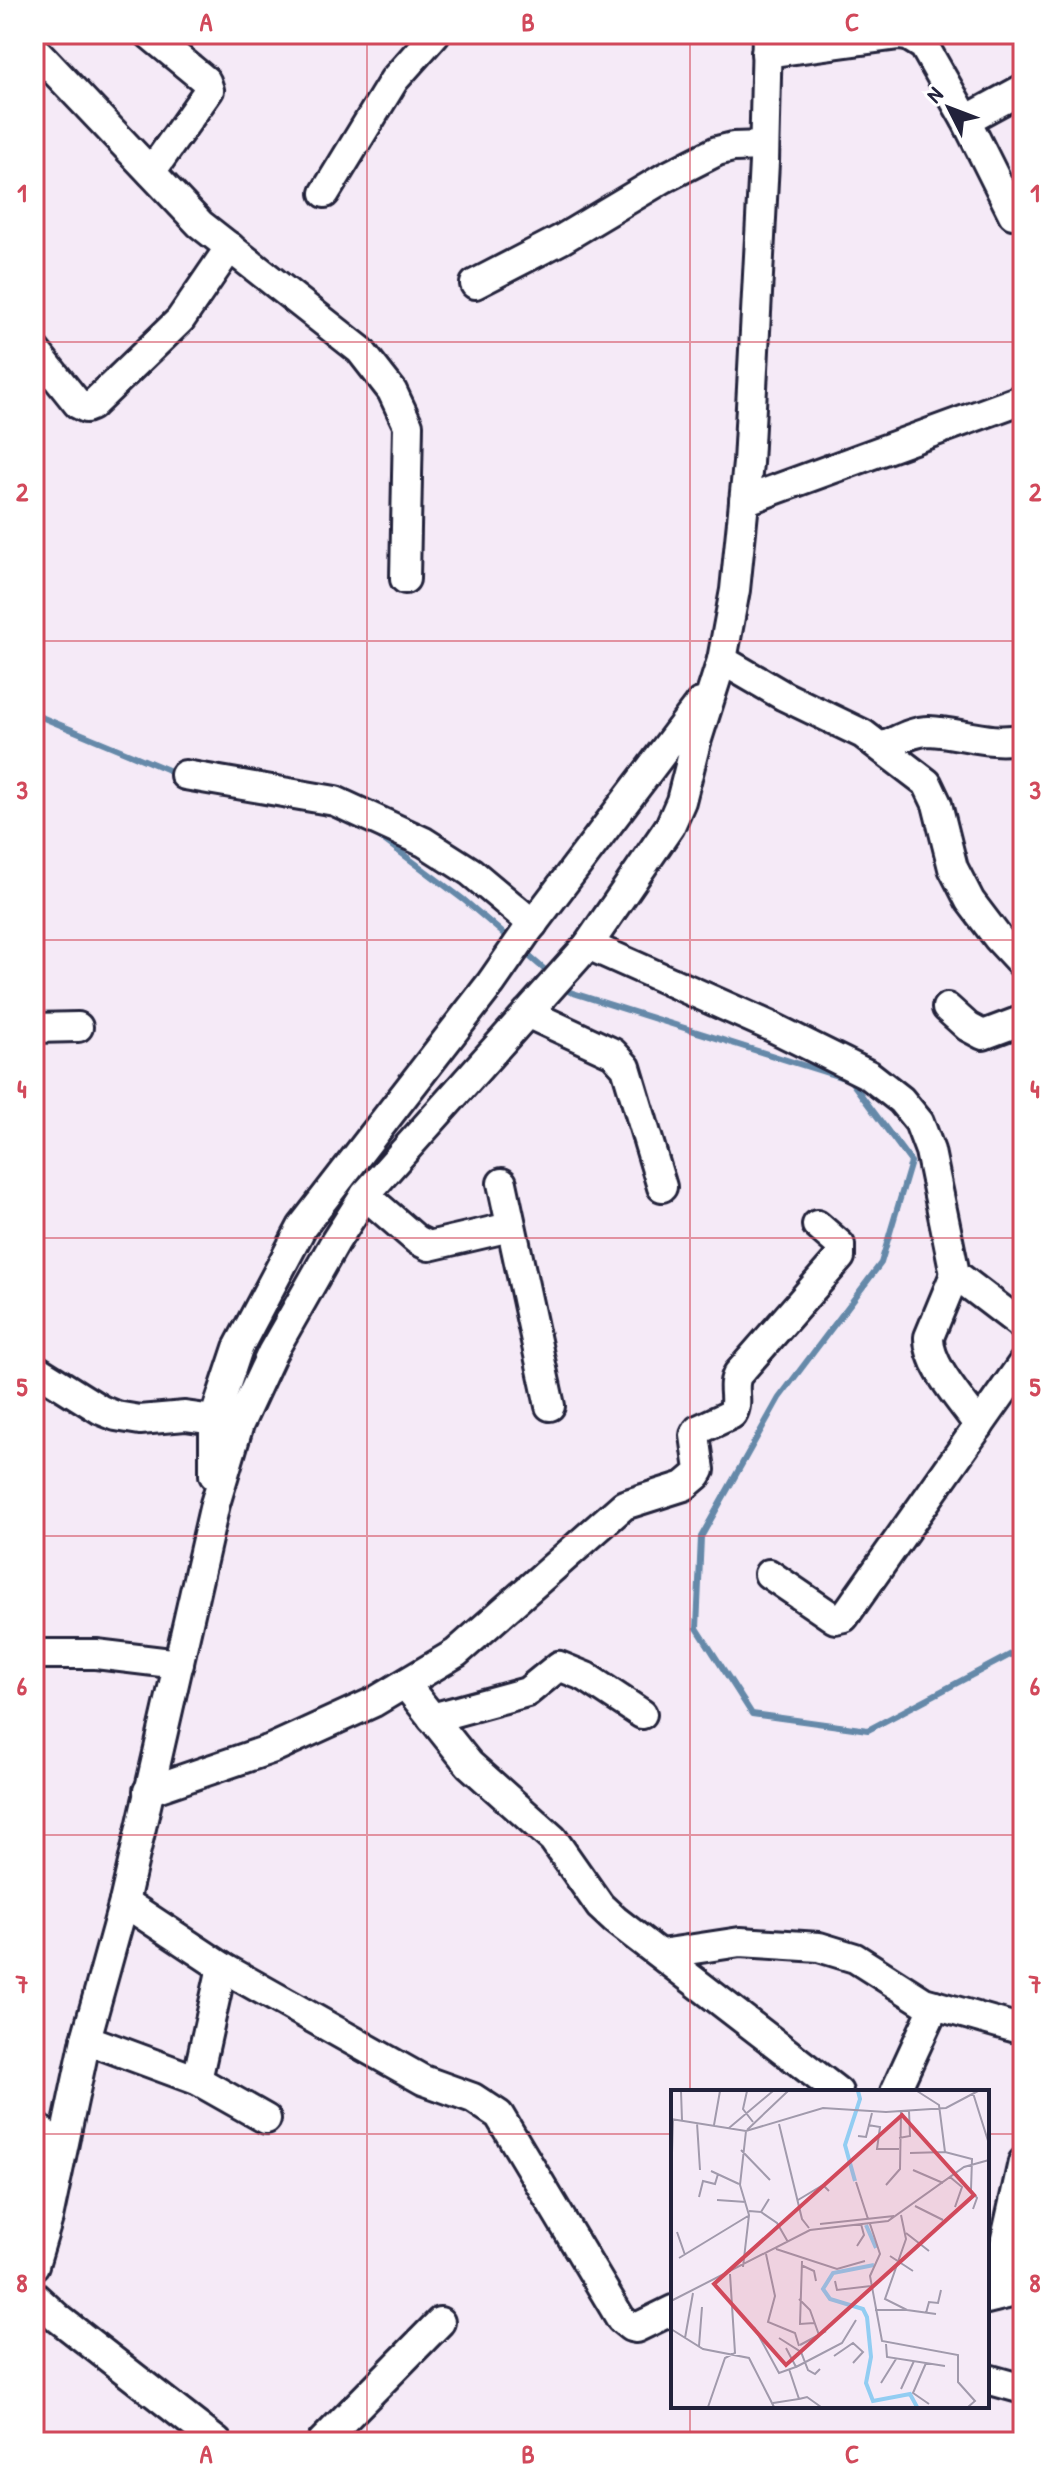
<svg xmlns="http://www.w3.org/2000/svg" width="1057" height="2476" font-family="'Patrick Hand',sans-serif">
	<rect width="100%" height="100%" fill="#f5eaf7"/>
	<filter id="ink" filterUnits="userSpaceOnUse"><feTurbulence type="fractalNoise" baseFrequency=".0125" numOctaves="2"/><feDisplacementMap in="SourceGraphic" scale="16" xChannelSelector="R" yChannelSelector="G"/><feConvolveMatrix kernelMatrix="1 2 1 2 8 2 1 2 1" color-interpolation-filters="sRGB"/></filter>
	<g filter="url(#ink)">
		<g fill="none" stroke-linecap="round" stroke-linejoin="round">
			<g stroke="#6589a9" stroke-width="6">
				<path d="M34 714 178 774"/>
				<path d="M376 834 464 900 512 941"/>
				<path d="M523 951 551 975"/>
				<path d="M562 985 570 992 850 1080 911 1162 881 1263 779 1398 701 1537 697 1628 752 1714 868 1730 1023 1648"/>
			</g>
			<defs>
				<g id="minor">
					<path d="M149 34 206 81 209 90 151 172"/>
					<path d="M34 49 200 224 360 350 392 391 408 425 405 579"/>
					<path d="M766 53 899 35 908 36 924 46 966 120 1013 214"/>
					<path d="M966 120 1023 89"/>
					<path d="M325 193 394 80 435 34"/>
					<path d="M475 284 562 239 664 178 717 151 733 147 764 146"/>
					<path d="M34 349 78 404 86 408 91 406 180 320 230 247"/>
					<path d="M744 501 1023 399"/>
					<path d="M722 660 784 696 863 734 927 783 937 804 953 868 970 901 998 938 1023 965"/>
					<path d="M882 747C897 741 912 731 929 731 961 732 991 746 1023 738"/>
					<path d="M185 775 335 801 424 842 471 872 533 924"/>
					<path d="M588 945 770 1026 869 1075 901 1100 919 1122 930 1151 955 1274 1023 1326"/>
					<path d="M947 1008 968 1027 983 1035 1023 1020"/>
					<path d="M527 1013 613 1053 626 1067 662 1187"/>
					<path d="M34 1028 78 1027"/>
					<path d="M502 1183 550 1406"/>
					<path d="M365 1195 417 1240 429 1246 510 1227"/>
					<path d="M955 1274 929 1337C928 1366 963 1402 979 1426"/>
					<path d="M34 1368 101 1410 116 1416 140 1420 185 1416 214 1420"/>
					<path d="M214 1475V1420L238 1348 302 1227 491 983 525 934 700 703"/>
					<path d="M769 1574 835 1619 844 1617 1023 1363"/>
					<path d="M34 1654H96L179 1664"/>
					<path d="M406 1685 469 1764 553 1839 600 1906 615 1920 838 2092"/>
					<path d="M432 1718 527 1692 559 1666 586 1677 642 1714"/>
					<path d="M148 1791 271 1749 374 1702 456 1653 624 1505 684 1486 697 1475 700 1470 695 1435 698 1430 732 1414C740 1401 730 1387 738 1374L840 1257V1245L817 1225"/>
					<path d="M124 1902 222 1967 423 2080 473 2098 499 2115 621 2319 631 2327 636 2328 673 2310"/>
					<path d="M661 1954 740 1942 819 1947 855 1958 924 2002 1023 2030"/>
					<path d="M86 2039 197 2080 266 2119"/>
					<path d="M197 2080 222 1967"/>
					<path d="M895 2092 935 2005"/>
					<path d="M34 2125 62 2149"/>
					<path d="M34 2265 48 2218 86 2039 124 1902 215 1504 239 1424 272 1353 335 1242 365 1195 588 945 670 826 681 801 696 742 722 660 735 590 748 463 764 162 767 34"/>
					<path d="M34 2296 58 2318 217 2442"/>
					<path d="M993 2297 1023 2162"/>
					<path d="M987 2299 1023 2290"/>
					<path d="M987 2379 1023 2389"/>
					<path d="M322 2442 440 2322"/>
				</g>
			</defs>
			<use href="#minor" stroke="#22223b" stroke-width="34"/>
			<use href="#minor" stroke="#fff" stroke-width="28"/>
		</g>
	</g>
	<path fill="none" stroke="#d1495b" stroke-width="2" stroke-opacity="0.55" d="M367 34V2442M690 34V2092M34 342H1023M34 641H1023M34 940H1023M34 1238H1023M34 1536H1023M34 1835H1023M34 2134H673M987 2134H1023M690 2406V2442"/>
	<g transform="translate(671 2090)">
		<rect width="318" height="318" fill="#f5eaf7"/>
		<path fill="none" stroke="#92cdf2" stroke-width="4" d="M184 91 174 55 189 9 187 1M195 135 205 158M203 175 162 183 152 199 159 209 192 219 196 227 200 267 195 293 202 311 239 304 246 317"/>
		<path fill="none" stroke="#a19aac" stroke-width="2" d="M10 1 11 30M76 1 72 19 82 32M246 1 268 15 274 62M302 3 318 54M0 29 75 41 152 18 215 22 275 18 307 1M26 33 29 80M108 34 131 129 138 138M43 35 49 1M197 35 209 37 206 59H228M58 38 102 1M76 40 117 1M187 46 195 47 201 23M228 48 239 46 238 21M70 60 99 90M239 63 274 62 301 69 300 100 306 108 302 119M242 80 272 93M40 81 68 94M279 87 291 97 284 117M185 92 197 129M215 95 229 79 230 22M0 96 2 30M28 107 32 91 44 94 47 84M46 110 75 112M127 110 152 95 158 101M244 116 272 130M78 121 90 122 98 109M90 122 106 133 117 152M230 125 235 149 214 209 236 220 265 224M149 134 223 126M199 134 209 164 199 186 211 251 287 265V292L304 311 297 317M6 142 14 165M235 143 258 161M186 156 193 145 190 134M105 159 166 179 194 171M95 164 104 206 97 232 124 243 128 256M219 166 242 181M8 168 77 126M131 171 129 234 143 233M130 175 143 181 145 191M72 177 78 125 69 95 75 41M164 191 166 200 200 196M128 209 139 220 148 245M0 211 139 140 217 131 293 77 318 70M204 220H236M255 223 258 212 267 213 270 200M83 237 108 283 125 277 115 258M0 239 32 259 78 268 103 317M14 248 22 203M108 248 130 262 137 280 144 284 149 279M215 254 216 267 274 276M129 255 155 241M28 256 31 217M163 266 182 253 192 262 182 273M255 273 242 303 258 314M125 277 171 253 185 230M210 293 225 269M230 299 243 271M128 309 136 307 150 317M102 313 128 309 118 279M37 317 54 268 64 263 59 184"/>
		<path fill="#d1495b" fill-opacity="0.15" stroke="#d1495b" stroke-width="4" d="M231 25 303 105 115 275 43 194Z"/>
		<rect width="318" height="318" fill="none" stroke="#22223b" stroke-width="4"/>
	</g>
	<rect width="1057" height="2476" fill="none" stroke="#fff" stroke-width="88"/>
	<g transform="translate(949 108) rotate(312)" stroke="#ffffff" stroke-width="6" paint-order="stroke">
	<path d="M0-6L14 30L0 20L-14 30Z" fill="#22223b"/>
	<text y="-12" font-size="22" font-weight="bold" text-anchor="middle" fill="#22223b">N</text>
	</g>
	<rect x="44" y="44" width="969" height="2388" fill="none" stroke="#d1495b" stroke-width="3"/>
	<g font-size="26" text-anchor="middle" font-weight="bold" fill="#d1495b">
		<text x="206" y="31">A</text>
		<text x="528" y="31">B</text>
		<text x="852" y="31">C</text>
		<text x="22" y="202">1</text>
		<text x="1035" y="202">1</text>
		<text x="22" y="501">2</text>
		<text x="1035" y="501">2</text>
		<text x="22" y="799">3</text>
		<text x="1035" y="799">3</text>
		<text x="22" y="1098">4</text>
		<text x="1035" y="1098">4</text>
		<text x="22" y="1396">5</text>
		<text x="1035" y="1396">5</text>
		<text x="22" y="1695">6</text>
		<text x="1035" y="1695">6</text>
		<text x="22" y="1993">7</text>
		<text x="1035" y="1993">7</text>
		<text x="22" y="2292">8</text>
		<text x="1035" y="2292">8</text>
		<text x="206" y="2463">A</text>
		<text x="528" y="2463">B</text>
		<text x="852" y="2463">C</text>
	</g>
</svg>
